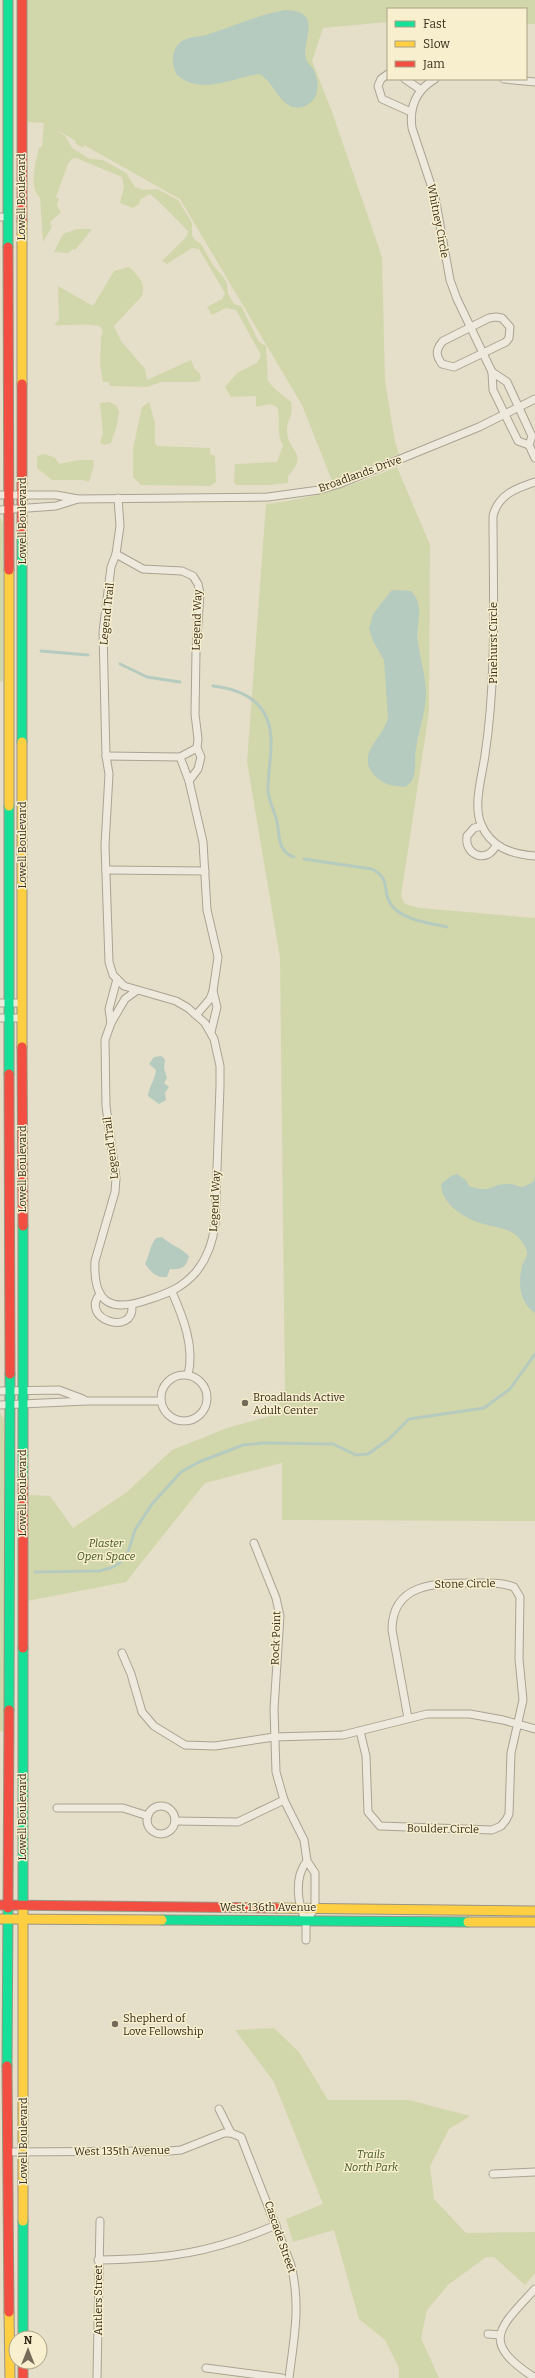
<svg xmlns="http://www.w3.org/2000/svg" width="535" height="2378" font-family="Bitter,serif">
	<rect width="100%" height="100%" fill="#e5dfc9"/>
	<g fill="#d2d6ab">
		<path d="M27 0H535V24H526V9H388V22L323 28 312 61 331 109 382 257 385 381 395 442 399 454 332 481 302 405 180 199 84 145 83 148 75 143 76 141 57 130 66 137 72 148 90 159 103 160 126 173 135 187 143 190 157 189 178 200 192 223V235L195 240 201 244 213 265 223 277 227 283 228 294 234 304 241 306 259 342 266 346 268 381 275 389 291 402C294 417 287 419 287 430 287 453 310 451 288 476V483L269 485H236L234 482 235 464 277 462 283 445C276 435 281 419 277 407L270 404 256 407V396L231 397 225 387 237 373 257 363 261 355 236 310 226 308 212 315 207 307 222 299 225 293 199 249 192 248 167 264 162 261 187 236 188 231C181 224 155 196 149 194L141 199 139 204 133 208 120 203 124 187 122 177 76 158 72 159 68 164 56 197 59 199 57 206 61 212 50 222 52 227 43 242 40 198C28 186 36 162 39 148L42 147 44 123 26 122Z"/>
		<path d="M77 229H92L75 250 73 249 69 253 54 252 63 234Z"/>
		<path d="M129 267C137 275 147 283 142 296L114 326 121 341 145 369 147 380 191 360 194 368 200 374 201 380 197 382H161L147 387 110 386 109 382H103L100 364 101 336 103 333 101 327C93 323 65 326 54 325L59 320 58 286 93 306 114 271Z"/>
		<path d="M109 402 117 406 119 412 117 425 111 443 104 445 100 443 103 433 100 403Z"/>
		<path d="M149 402 155 423V443L157 446 210 448V454L215 456 216 482 210 486 141 485 133 477V449L142 407Z"/>
		<path d="M45 454 55 458 59 464 79 460H93L94 465 89 482 83 480H52L37 468V456Z"/>
		<path d="M397 467 430 545 429 712 401 896 405 904 420 908 535 918V1521L282 1520V1463L205 1483 126 1582 27 1601 29 1495 50 1496 73 1528 127 1492 172 1450 227 1428 270 1416 285 1396 280 958 247 762 266 504C313 499 354 485 397 467Z"/>
		<path d="M0 517 3 523V682L0 681Z"/>
		<path d="M0 1413 4 1419 5 1732 0 1731Z"/>
		<path d="M274 2028 299 2052 328 2100H409L470 2116 449 2129 430 2166 434 2199 466 2233 535 2232V2273L525 2285 494 2257H486L448 2285 427 2310 421 2338 439 2378H399V2368L385 2340 359 2319 334 2230 293 2242 286 2219 323 2204 274 2082 235 2030Z"/>
	</g>
	<g fill="#b6cbbf">
		<path d="M285 10C325 11 301 40 306 59 307 62 311 66 313 69 320 81 320 100 305 106 281 115 276 82 259 74 230 78 202 96 177 75 171 64 171 49 182 41 188 37 198 37 206 35 233 27 257 15 285 10Z"/>
		<path d="M396 590 411 591C426 606 415 625 418 642 420 658 425 673 426 690 427 709 419 729 416 748 414 758 417 768 413 778 412 782 409 784 405 787 393 786 383 785 374 775 355 753 385 737 388 717L384 660 373 641 369 629 373 614 391 591Z"/>
		<path d="M161 1056 165 1059 164 1068 167 1078 164 1083 169 1087 165 1093 166 1100 159 1104 148 1096C149 1086 155 1080 156 1070L149 1064 154 1057Z"/>
		<path d="M457 1174 466 1180 469 1186C493 1194 489 1184 507 1184 522 1184 517 1192 534 1181L535 1174V1313C519 1303 518 1283 522 1266 523 1263 526 1258 527 1255 528 1249 521 1240 517 1236 509 1228 493 1227 483 1224 464 1218 442 1205 441 1184L451 1176Z"/>
		<path d="M162 1237C171 1245 181 1248 189 1256 186 1268 181 1270 170 1269L167 1277C156 1278 152 1273 145 1264 150 1254 149 1247 156 1238Z"/>
	</g>
	<g fill="none" stroke-linecap="round" stroke-linejoin="round">
		<g stroke="#b6cbbf" stroke-width="3">
			<path d="M41 651 88 655"/>
			<path d="M120 664 147 677 180 682"/>
			<path d="M213 686C248 690 272 706 271 744 271 759 268 774 268 789 268 801 275 811 277 822 280 836 277 851 294 857"/>
			<path d="M304 859 372 869C391 879 382 889 390 903 400 920 430 923 447 927"/>
			<path d="M35 1572 99 1571 111 1568 121 1562 128 1552 135 1530 152 1504 181 1472 199 1462 243 1445 263 1443 333 1444 356 1455 368 1454 389 1439 409 1419 484 1408 510 1389 535 1354"/>
		</g>
		<defs>
			<g id="street">
				<path d="M388 74 381 79 378 86 382 99 411 112"/>
				<path d="M405 79 421 90"/>
				<path d="M435 79C416 90 409 106 412 128L435 197 450 280 457 299 492 372 493 390 518 441 529 445"/>
				<path d="M504 79 535 82"/>
				<path d="M0 217H8"/>
				<path d="M496 317 502 318 510 327 509 338 506 342 454 367 442 364C435 355 436 349 443 341L489 318Z"/>
				<path d="M492 372 507 382 532 436 529 445 535 458"/>
				<path d="M535 482C516 488 498 495 493 516 493 595 497 676 485 755 482 777 473 804 481 824 491 848 512 854 535 856"/>
				<path d="M0 495H56L78 499 268 497 319 490 339 484 479 427 535 399"/>
				<path d="M118 498 120 526 116 554 111 567 103 632 106 756 109 774 105 845 109 962 113 975 124 986 176 1001 188 1008 205 1023 214 1039 220 1066V1086L215 1224C213 1242 208 1257 196 1272 183 1287 169 1293 150 1299 111 1313 93 1304 95 1261L115 1192 116 1178 106 1106 105 1040 111 1023 125 999 136 991"/>
				<path d="M0 510 56 506 78 499"/>
				<path d="M106 756 180 757 197 748 198 739 195 714 196 651 200 594 198 584 193 576 182 571 143 569 116 554"/>
				<path d="M180 757 189 781 203 842 207 910 218 957 213 991"/>
				<path d="M189 781 198 769 201 757 197 748"/>
				<path d="M482 826 474 828 467 836C464 856 488 864 496 845"/>
				<path d="M106 870 205 871"/>
				<path d="M0 1003H22"/>
				<path d="M197 1014 210 999 213 991 217 1007 211 1032"/>
				<path d="M0 1018H22"/>
				<path d="M111 1023 109 1009 117 979"/>
				<path d="M172 1292C183 1317 195 1347 188 1375"/>
				<path d="M100 1294C79 1319 134 1337 132 1306"/>
				<circle cx="184" cy="1398" r="23"/>
				<path d="M0 1391 59 1390 83 1399"/>
				<path d="M0 1405 87 1401H161"/>
				<path d="M254 1543 276 1598 280 1616 274 1709 276 1772 284 1800 304 1840 307 1861 315 1873V1908L306 1921"/>
				<path d="M122 1653 131 1674 142 1712 154 1726 185 1745 215 1746 274 1737 343 1735 427 1714H470L503 1720 535 1729"/>
				<path d="M360 1731 366 1756 368 1812 380 1826 492 1830 501 1826 506 1820 509 1814 511 1753 523 1700 519 1659 520 1597 514 1587C500 1582 486 1583 471 1583 436 1583 392 1583 392 1630L408 1718"/>
				<circle cx="161" cy="1820" r="14"/>
				<path d="M57 1808H123L148 1816"/>
				<path d="M175 1821 238 1822 284 1800"/>
				<path d="M306 1921C297 1903 294 1877 307 1861"/>
				<path d="M306 1940V1921"/>
				<path d="M219 2109 231 2133 241 2137 243 2142 291 2265C301 2305 294 2338 289 2378"/>
				<path d="M8 2152 170 2151 181 2150 224 2133H231"/>
				<path d="M493 2174 535 2172"/>
				<path d="M98 2260C167 2259 212 2253 276 2225"/>
				<path d="M535 2289C498 2329 480 2342 535 2378"/>
				<path d="M488 2334 500 2335"/>
				<path d="M206 2368 282 2378"/>
				<path d="M97 2378 100 2221"/>
			</g>
			<g id="fast">
				<path d="M8 0V247"/>
				<path d="M22 535V742"/>
				<path d="M9 806V1074"/>
				<path d="M23 1226V1479"/>
				<path d="M23 1648V1907"/>
				<path d="M9 1710 10 1374"/>
				<path d="M162 1920 468 1922"/>
				<path d="M7 2066 8 1908"/>
				<path d="M23 2221V2338"/>
			</g>
			<g id="slow">
				<path d="M22 221V384"/>
				<path d="M9 570V806"/>
				<path d="M22 742V1047"/>
				<path d="M23 1907V2221"/>
				<path d="M276 1908 535 1911"/>
				<path d="M0 1919 162 1920"/>
				<path d="M468 1922H535"/>
				<path d="M9 2312 10 2378"/>
			</g>
			<g id="jam">
				<path d="M22 0V221"/>
				<path d="M8 247 9 570"/>
				<path d="M22 384V535"/>
				<path d="M22 1047 23 1226"/>
				<path d="M9 1074 10 1374"/>
				<path d="M23 1479V1648"/>
				<path d="M0 1905 276 1908"/>
				<path d="M8 1908 9 1710"/>
				<path d="M7 2066 9 2312"/>
				<path d="M23 2362V2378"/>
			</g>
		</defs>
		<use href="#street" stroke="#aaa393" stroke-width="9"/>
		<use href="#fast" stroke="#999383" stroke-width="11"/>
		<use href="#slow" stroke="#999383" stroke-width="11"/>
		<use href="#jam" stroke="#999383" stroke-width="11"/>
		<use href="#street" stroke="#ede9dc" stroke-width="7"/>
		<use href="#fast" stroke="#16e098" stroke-width="9"/>
		<use href="#slow" stroke="#ffcf43" stroke-width="9"/>
		<use href="#jam" stroke="#f24e42" stroke-width="9"/>
	</g>
	<g fill="#756b58" stroke="#f7efce" stroke-width="1.5">
		<circle cx="245" cy="1403" r="4"/>
		<circle cx="115" cy="2024" r="4"/>
	</g>
	<g text-anchor="middle" dominant-baseline="central" stroke-width="3" stroke-linejoin="round" paint-order="stroke">
		<g font-size="11" fill="#382c1b" stroke="#f7efce">
			<text transform="translate(21 197) rotate(-90)">Lowell Boulevard</text>
			<text transform="translate(438 221) rotate(79)">Whitney Circle</text>
			<text transform="translate(360 474) rotate(-20)">Broadlands Drive</text>
			<text transform="translate(22 521) rotate(-90)">Lowell Boulevard</text>
			<text transform="translate(107 614) rotate(-84)">Legend Trail</text>
			<text transform="translate(197 620) rotate(-88)">Legend Way</text>
			<text transform="translate(493 643) rotate(-90)">Pinehurst Circle</text>
			<text transform="translate(22 845) rotate(-90)">Lowell Boulevard</text>
			<text transform="translate(111 1148) rotate(-97)">Legend Trail</text>
			<text transform="translate(22 1169) rotate(-90)">Lowell Boulevard</text>
			<text transform="translate(215 1201) rotate(-87)">Legend Way</text>
			<text transform="translate(22 1493) rotate(-90)">Lowell Boulevard</text>
			<text transform="translate(465 1584) rotate(-1)">Stone Circle</text>
			<text transform="translate(276 1638) rotate(-88)">Rock Point</text>
			<text transform="translate(22 1817) rotate(-90)">Lowell Boulevard</text>
			<text transform="translate(443 1829) rotate(1)">Boulder Circle</text>
			<text x="268" y="1907">West 136th Avenue</text>
			<text transform="translate(23 2141) rotate(-90)">Lowell Boulevard</text>
			<text transform="translate(122 2151) rotate(-1)">West 135th Avenue</text>
			<text transform="translate(280 2237) rotate(71)">Cascade Street</text>
			<text transform="translate(98 2300) rotate(-90)">Antlers Street</text>
		</g>
		<g font-size="11" fill="#382c1b" stroke="#f7efce" text-anchor="start">
			<text x="253" y="1397">Broadlands Active<tspan x="253" dy="13">Adult Center</tspan></text>
			<text x="123" y="2018">Shepherd of<tspan x="123" dy="13">Love Fellowship</tspan></text>
		</g>
		<g font-size="11" font-style="italic" fill="#435621" stroke="#f7efce">
			<text x="106" y="1543">Plaster<tspan x="106" dy="13">Open Space</tspan></text>
			<text x="371" y="2154">Trails<tspan x="371" dy="13">North Park</tspan></text>
		</g>
	</g>
	<rect x="387" y="8" width="140" height="72" fill="#f7efce" stroke="#aba186"/>
	<rect x="395" y="21" width="20" height="6" fill="#16e098" stroke="#aba186"/>
	<text x="423" y="28" font-size="12" fill="#382c1b">Fast</text>
	<rect x="395" y="41" width="20" height="6" fill="#ffcf43" stroke="#aba186"/>
	<text x="423" y="48" font-size="12" fill="#382c1b">Slow</text>
	<rect x="395" y="61" width="20" height="6" fill="#f24e42" stroke="#aba186"/>
	<text x="423" y="68" font-size="12" fill="#382c1b">Jam</text>
	<g transform="translate(28 2350)"><circle r="19" fill="#f7efce" stroke="#aba186"/>
	<path d="M0-3L7 15L0 10L-7 15Z" fill="#756b58"/>
	<text y="-6" font-size="11" font-weight="bold" text-anchor="middle" fill="#382c1b">N</text>
	</g>
</svg>
